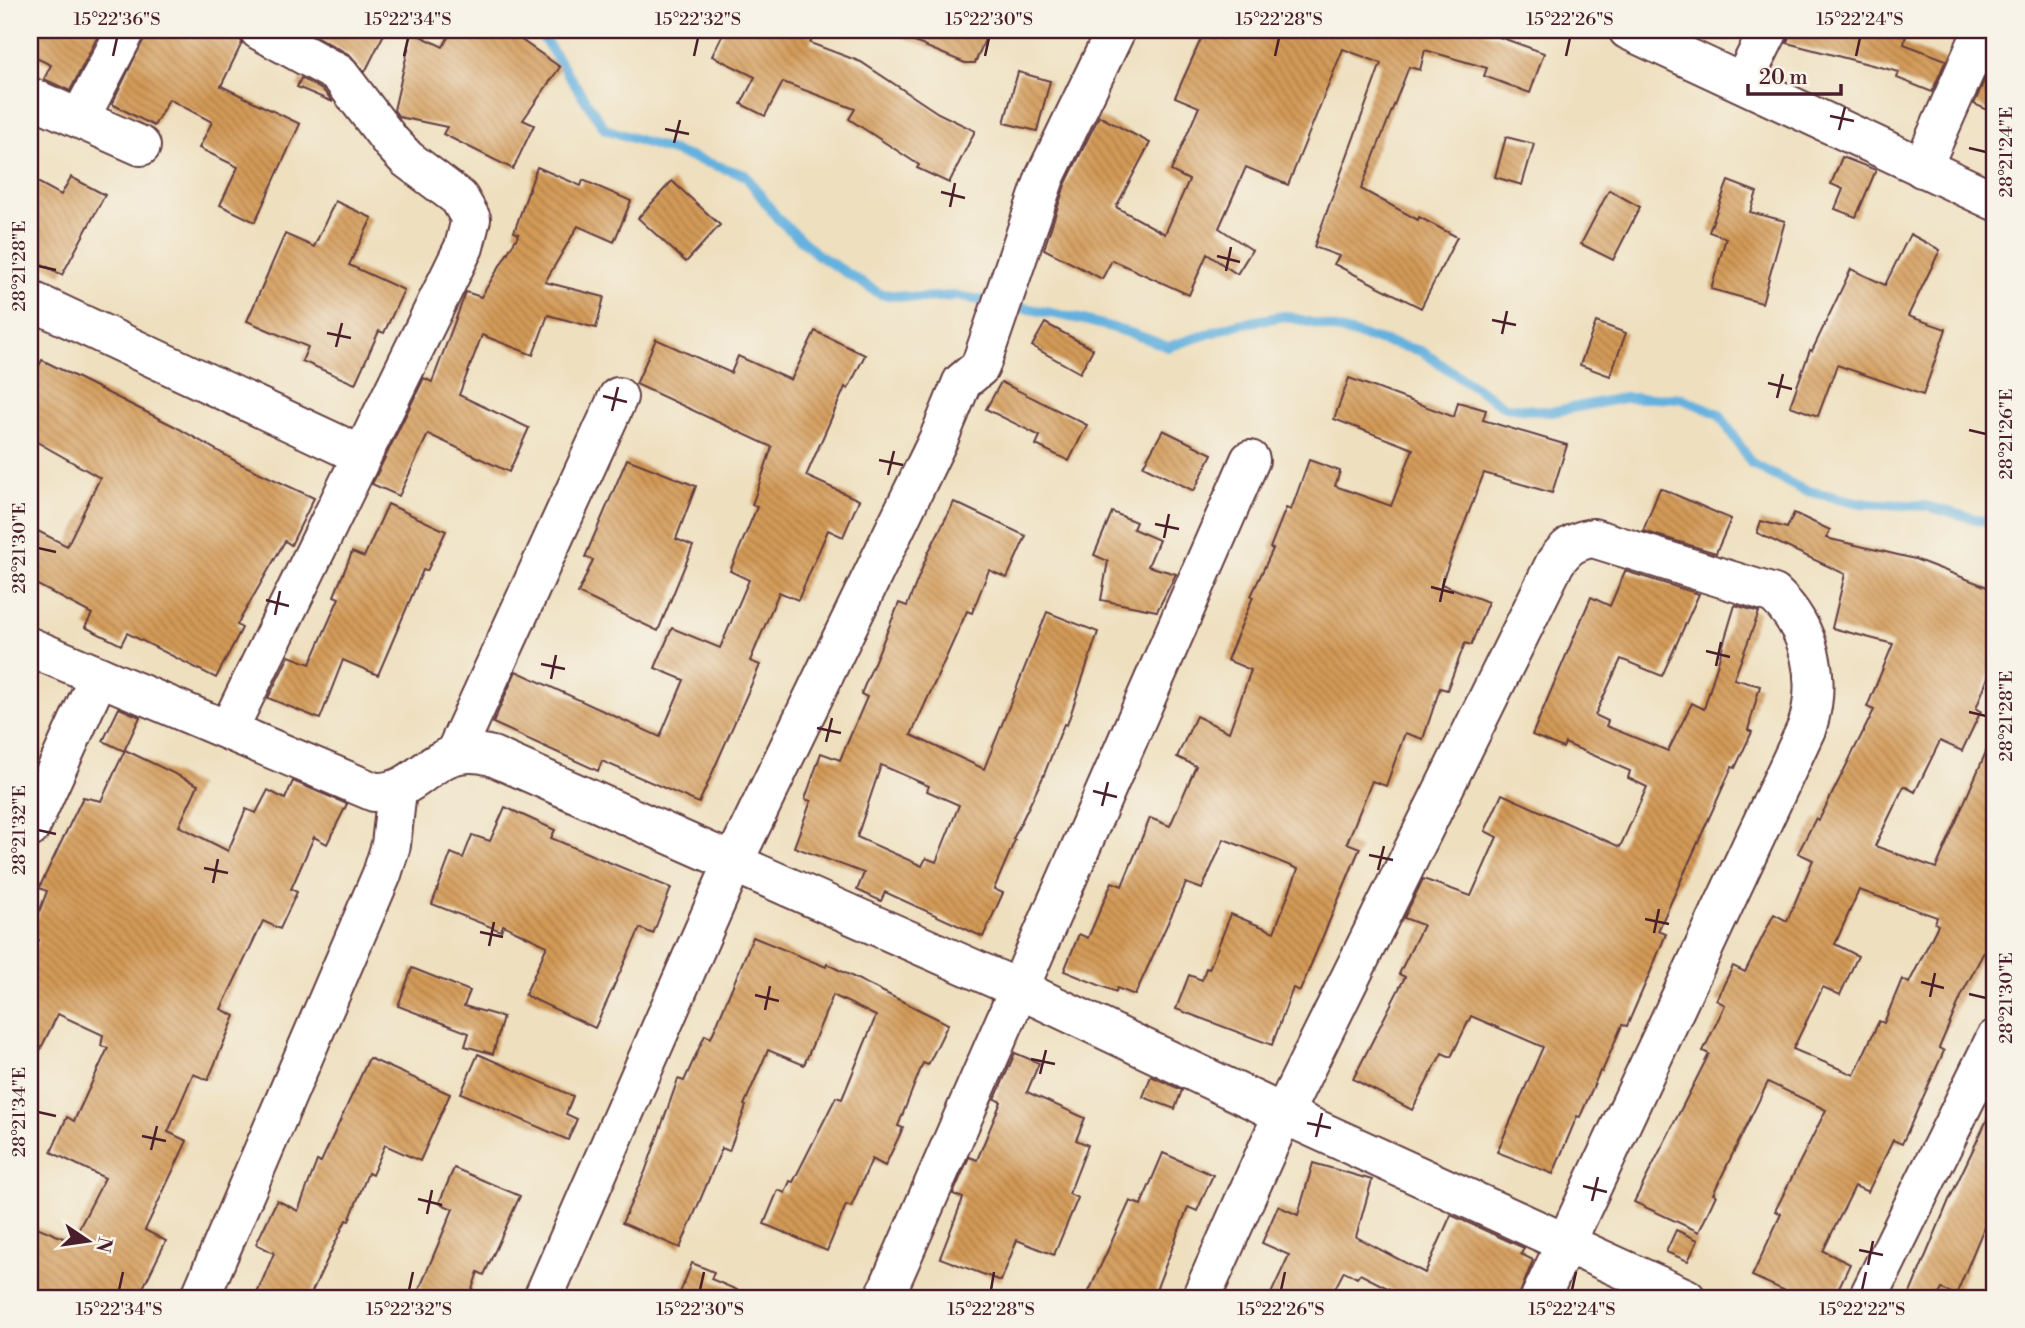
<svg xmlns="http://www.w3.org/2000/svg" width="2025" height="1328" font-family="'Libre Bodoni',serif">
	<defs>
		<pattern id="building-back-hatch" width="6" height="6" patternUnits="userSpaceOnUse" patternTransform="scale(1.75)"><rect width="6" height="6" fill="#d39a57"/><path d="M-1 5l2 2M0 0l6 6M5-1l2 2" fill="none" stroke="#ad7d48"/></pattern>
	</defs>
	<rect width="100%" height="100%" fill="#f7f3e8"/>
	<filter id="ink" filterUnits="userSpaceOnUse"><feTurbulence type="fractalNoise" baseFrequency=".0143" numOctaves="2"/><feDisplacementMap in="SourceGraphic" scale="14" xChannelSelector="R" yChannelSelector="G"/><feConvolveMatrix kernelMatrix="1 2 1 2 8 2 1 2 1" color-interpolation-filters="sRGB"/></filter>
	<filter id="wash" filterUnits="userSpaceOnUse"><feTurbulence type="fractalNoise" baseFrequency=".00686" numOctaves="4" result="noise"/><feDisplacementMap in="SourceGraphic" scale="28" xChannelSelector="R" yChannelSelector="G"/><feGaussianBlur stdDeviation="1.57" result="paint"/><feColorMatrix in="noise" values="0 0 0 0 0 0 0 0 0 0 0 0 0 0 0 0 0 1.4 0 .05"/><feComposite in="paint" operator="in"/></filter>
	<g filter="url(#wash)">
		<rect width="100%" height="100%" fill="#eedfbe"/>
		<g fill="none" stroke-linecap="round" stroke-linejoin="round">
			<g stroke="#65b1de" stroke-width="10">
				<path d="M538 30 605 129 745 175 778 219 818 255 880 294 919 298 956 296 993 302"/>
				<path d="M1008 305C1064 315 1116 325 1168 347L1238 324 1285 316 1421 351 1505 407 1551 412 1623 398H1681L1719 414 1752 464 1803 490 1861 503 1926 506 1995 524"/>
			</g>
		</g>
		<g id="blocks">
			<g fill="url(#building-back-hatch)" fill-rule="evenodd">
				<path d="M30 30H101L70 91 44 79 51 65 30 55Z"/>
				<path d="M148 30H237L242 43 221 86 300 124 255 222 220 205 238 167 199 148 212 122 169 99 154 126 112 104Z"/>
				<path d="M304 30H386L365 72 350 55Z"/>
				<path d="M452 30H507L560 67 523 120 534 125 513 169 443 134 447 127 399 117 394 110 412 32 443 47Z"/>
				<path d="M725 30H797L813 36 810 43 861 62 938 113 975 131 949 183 917 168 919 165 849 119 855 109 783 82 765 116 741 104 755 77 712 56Z"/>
				<path d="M886 30H989L975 63H965Z"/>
				<path d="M1205 30H1480L1544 53 1530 93 1484 76 1487 68 1425 50 1420 70 1409 67 1361 189 1418 220 1419 217 1457 237 1421 308 1334 264 1339 256 1314 247 1381 63 1343 49 1288 185 1246 167 1219 228 1252 250 1237 274 1207 254 1189 295 1112 260 1102 279 1044 249 1065 185 1099 116 1150 143 1116 207 1165 234 1189 180 1171 171 1199 107 1175 97Z"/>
				<path d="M1791 30H1907L1904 44 1946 60 1932 92 1897 78 1899 72 1787 43Z"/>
				<path d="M1018 72 1050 81 1037 131 1004 123Z"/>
				<path d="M1986 76 1995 80V113L1974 104Z"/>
				<path d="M301 78 324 91 333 102 297 87Z"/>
				<path d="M1506 137 1534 144 1522 185 1495 177Z"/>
				<path d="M1842 157 1876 170 1856 217 1835 209 1843 189 1831 184Z"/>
				<path d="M537 167 581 186 583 180 631 201 614 242 578 226 545 282 604 297 596 328 548 315 533 355 482 335 459 395 529 428 509 472 428 434 399 496 372 484 424 378 432 382 466 292 481 297 519 234 514 232Z"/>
				<path d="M71 177 105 195 62 275 30 258V178L61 195Z"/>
				<path d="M672 181 720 225 686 262 638 218Z"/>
				<path d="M1728 181 1757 192 1750 212 1785 221 1762 303 1711 289 1726 238 1709 232Z"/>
				<path d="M1609 190 1640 207 1613 260 1581 244Z"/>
				<path d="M335 201 372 218 349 265 404 290 384 333 379 331 355 384 302 361 308 347 247 321 285 234 314 247Z"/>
				<path d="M1910 234 1940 250 1908 316 1946 329 1923 395 1837 365 1818 416 1790 406 1810 350 1812 351 1851 269 1885 285Z"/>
				<path d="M1596 322 1626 333 1610 376 1580 365Z"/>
				<path d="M1045 323 1093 349 1080 373 1032 346Z"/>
				<path d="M815 331 865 355 848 389 845 387 806 476 859 500 843 537 828 530 798 600 779 592 750 661 760 665 699 803 602 761 598 771 493 723 516 671 660 737 684 680 655 668 672 628 720 648 749 580 730 571 757 507 752 505 772 447 636 384 656 339 731 373 738 356 791 380Z"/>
				<path d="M42 360 174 426 241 464 314 498 291 545 285 541 237 625 242 628 216 678 127 633 121 645 85 627 92 614 30 581V527L67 546 100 478 30 438V382Z"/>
				<path d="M1349 378 1454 417 1458 402 1486 410 1483 420 1567 445 1552 493 1484 473 1441 584 1488 602 1471 645 1465 643 1447 690 1440 688 1423 739 1405 733 1386 786 1372 781 1347 843 1360 848 1300 991 1293 988 1272 1045 1176 1009 1189 975 1202 980 1206 968 1209 969 1231 914 1274 932 1298 869 1224 839 1202 889 1186 883 1135 995 1117 988 1116 992 1064 971 1079 934 1088 938 1112 882 1122 886 1150 818 1170 826 1196 766 1177 757 1196 716 1229 732 1251 670 1227 660 1253 597 1251 596 1273 549 1270 548 1286 508 1291 510 1309 460 1340 471 1335 486 1391 506 1413 449 1334 419Z"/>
				<path d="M1001 382 1087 425 1069 461 1036 445 1040 436 986 409Z"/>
				<path d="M1163 430 1212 454 1194 491 1143 466Z"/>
				<path d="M627 459 696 486 676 539 693 546 658 631 578 593 593 560 585 557Z"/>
				<path d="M1660 488 1731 519 1716 553 1643 531Z"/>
				<path d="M954 502 1026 536 1007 578 989 570 972 613 967 611 911 735 984 769 1047 612 1098 632 1067 725 1064 724 1043 777 1013 839 1015 840 994 889 1003 893 983 937 885 892 881 901 857 890 864 873 794 847 811 801 805 799 821 753 840 760 867 697 861 694 899 603 907 606 929 551ZM881 765 929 786 927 791 959 805 936 862 926 858 922 866 857 837Z"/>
				<path d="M388 504 446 531 427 571 423 570 378 675 343 660 320 719 268 698 289 656 310 664 339 598 334 596 352 552 364 557Z"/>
				<path d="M1112 512 1136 522 1133 529 1159 540 1148 566 1176 574 1157 611 1101 600 1108 561 1094 555Z"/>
				<path d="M1794 513 1830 530 1826 538 1915 559 1995 590V659L1976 709 1981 711 1962 751 1940 741 1915 792 1904 786 1875 846 1936 868 1995 731V953L1986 948 1964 990 1939 1048 1944 1051 1902 1144 1893 1140 1868 1192 1855 1186 1823 1251 1850 1264 1834 1298H1801L1752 1276 1781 1214 1775 1211 1826 1110 1820 1107 1768 1082 1713 1194 1716 1195 1699 1232 1634 1202 1709 1054 1703 1051 1725 1005 1716 1000 1733 966 1745 972 1774 914 1787 921 1813 860 1798 853 1816 818 1819 820 1874 710 1867 707 1893 644 1832 628 1845 574 1757 533 1761 521 1787 528ZM1859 890 1937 917 1935 923 1938 925 1909 983 1902 979 1884 1023 1879 1021 1854 1075 1793 1049 1823 987 1840 995 1858 956 1835 944Z"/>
				<path d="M1625 571 1699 594 1662 676 1621 659 1595 715 1608 721 1606 726 1668 751 1692 703 1704 709 1735 605 1759 612 1734 679 1760 686 1748 730 1752 732 1735 768 1732 767 1658 931 1666 934 1650 973 1627 1026 1622 1025 1602 1072 1600 1071 1580 1117 1577 1116 1553 1174 1497 1152 1543 1047 1471 1016 1451 1057 1442 1053 1412 1110 1353 1079 1405 977 1399 974 1423 925 1404 918 1423 879 1471 896 1497 837 1485 831 1502 794 1620 847 1647 787 1628 778 1630 771 1565 743 1563 748 1532 735 1591 597 1610 606Z"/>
				<path d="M119 708 140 717 124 751 103 741Z"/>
				<path d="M125 750 198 785 179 826 228 851 246 809 256 813 268 790 285 799 293 781 347 804 327 844 314 837 291 889 297 892 280 929 263 921 221 1009 235 1016 208 1080 193 1074 168 1132 187 1141 145 1230 166 1241 138 1298H30V1224L72 1242 105 1178 51 1152 67 1117 74 1121 108 1048 101 1046 103 1035 58 1014 30 1070V960L39 940 30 936 47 891 39 888 83 797 101 801Z"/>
				<path d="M505 807 555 830 551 838 671 888 653 934 640 928 595 1028 525 995 547 946 503 925 501 931 432 904 451 853 463 858 472 835 490 841Z"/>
				<path d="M753 937 826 967 827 964 948 1024 928 1065 923 1063 898 1126 903 1128 885 1166 872 1159 851 1207 846 1205 827 1251 764 1224 778 1190 785 1193 790 1181 793 1182 836 1097 842 1099 876 1016 833 995 804 1065 768 1050 744 1105 746 1106 729 1151 722 1148 680 1248 622 1223 645 1172 678 1079 684 1081 705 1035 711 1038Z"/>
				<path d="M412 968 470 991 464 1006 503 1017 493 1054 465 1046 469 1033 398 1006Z"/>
				<path d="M1015 1053 1039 1063 1027 1092 1085 1118 1076 1140 1088 1145 1069 1194 1078 1198 1054 1255 1017 1240 1001 1281 940 1258 963 1198 953 1194 969 1157 977 1160 1001 1102 995 1099Z"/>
				<path d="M478 1054 573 1096 566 1114 577 1119 568 1140 461 1093Z"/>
				<path d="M369 1058 450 1094 420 1161 385 1145 372 1175 368 1173 349 1221 346 1220 309 1298H255L274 1253 256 1244 277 1200 298 1211 317 1161 321 1162Z"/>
				<path d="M1151 1076 1182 1090 1175 1109 1143 1097Z"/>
				<path d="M1995 1103V1201L1956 1295 1942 1289 1937 1298H1908L1949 1200Z"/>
				<path d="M1163 1153 1213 1175 1197 1211 1188 1207 1153 1298H1086L1130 1201 1141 1205Z"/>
				<path d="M1313 1163 1372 1180 1356 1237 1425 1273 1451 1215 1524 1248 1521 1254 1533 1260 1518 1298H1407L1360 1274 1357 1278 1344 1271 1330 1298H1269L1289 1255 1262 1243 1278 1206 1298 1215Z"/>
				<path d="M454 1168 520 1196 484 1275 478 1272 469 1298H442L419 1290 453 1209 439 1203Z"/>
				<path d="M1676 1230 1698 1240 1688 1261 1666 1252Z"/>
				<path d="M692 1263 714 1272 711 1279 756 1298H678Z"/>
			</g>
		</g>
	</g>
	<g filter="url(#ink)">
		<use href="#blocks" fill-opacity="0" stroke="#633c41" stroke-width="2"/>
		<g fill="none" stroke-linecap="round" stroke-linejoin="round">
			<defs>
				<g id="minor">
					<path d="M1628 30 1995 201"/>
					<path d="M1743 82 1769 30"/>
					<path d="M30 97 141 146"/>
					<path d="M80 118 126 30"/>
					<path d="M1922 168 1983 30"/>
					<path d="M30 300 361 455"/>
					<path d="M30 647 374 792C425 794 429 740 492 756L1019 989 1283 1114 1686 1298"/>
					<path d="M228 730 464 247 471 219 459 198 407 159 391 142 339 74 259 30"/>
					<path d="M455 753 618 397"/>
					<path d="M30 828 99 676"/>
					<path d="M200 1298 382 874 391 845 397 790"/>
					<path d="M543 1298 734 861 939 438 962 382 980 367 1045 177 1116 30"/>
					<path d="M884 1298 1250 460"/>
					<path d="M1201 1298 1283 1114 1555 563C1566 547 1574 541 1593 538L1774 594C1811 628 1822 680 1807 727L1540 1298"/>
					<path d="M1868 1298 1995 1039"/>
				</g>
			</defs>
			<use href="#minor" stroke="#633c41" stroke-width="42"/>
			<use href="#minor" stroke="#fff" stroke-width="38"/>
		</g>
	</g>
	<path fill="none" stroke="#4a1f2b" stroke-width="2.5" d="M113 56 117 38M404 56 408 38M694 56 698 38M985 56 989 38M1275 56 1279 38M1566 56 1570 38M1856 56 1860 38M1830 116 1854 121M665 129 689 134M1839 130 1845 107M674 143 680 120M1969 148 1986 152M941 192 965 198M950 207 955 183M1217 256 1240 262M38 266 56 270M1226 271 1231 247M1492 320 1516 325M327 333 351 338M1502 334 1507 311M336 347 342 323M1768 383 1792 389M603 396 627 402M1777 398 1783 374M612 411 618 387M1969 430 1986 434M879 460 903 465M888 475 894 451M1155 524 1179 529M1164 538 1169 514M38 548 56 552M1431 587 1454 593M266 600 289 606M1440 602 1445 578M275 615 280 591M1706 651 1730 657M541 664 565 669M1716 666 1721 642M551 679 556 655M1969 712 1986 716M817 728 841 733M826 742 832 718M1093 791 1117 797M1102 806 1108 782M38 830 56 834M1369 855 1393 860M204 868 228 873M1378 870 1384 846M213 883 218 859M1645 919 1669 924M480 932 503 937M1654 933 1659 909M489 946 494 922M1921 982 1944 988M1969 994 1986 998M755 995 779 1001M1930 997 1935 973M765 1010 770 986M1031 1059 1055 1064M1040 1074 1046 1050M38 1112 56 1116M1307 1123 1331 1128M142 1136 166 1141M1316 1137 1322 1113M151 1150 157 1126M1583 1186 1607 1192M418 1199 442 1205M1592 1201 1598 1177M427 1214 432 1190M1859 1250 1883 1255M1868 1265 1873 1241M119 1290 123 1272M409 1290 413 1272M700 1290 704 1272M991 1290 994 1272M1281 1290 1285 1272M1572 1290 1576 1272M1862 1290 1866 1272"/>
	<rect width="2025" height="1328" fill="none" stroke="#f7f3e8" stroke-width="77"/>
	<g transform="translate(88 1241) rotate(103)" stroke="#f7f3e8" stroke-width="5" paint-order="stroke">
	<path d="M0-5L12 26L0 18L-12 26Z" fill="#4a1f2b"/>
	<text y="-10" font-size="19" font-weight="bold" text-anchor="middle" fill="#4a1f2b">N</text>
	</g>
	<path d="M1748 84v10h93v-10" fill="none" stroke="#4a1f2b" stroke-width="3.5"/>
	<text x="1759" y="84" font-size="21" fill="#4a1f2b" stroke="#f7f3e8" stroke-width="5" paint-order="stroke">20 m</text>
	<rect x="38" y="38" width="1948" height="1252" fill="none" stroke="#4a1f2b" stroke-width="2.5"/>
	<g font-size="18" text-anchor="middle" fill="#4a1f2b">
		<text x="117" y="25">15°22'36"S</text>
		<text x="408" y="25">15°22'34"S</text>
		<text x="698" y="25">15°22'32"S</text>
		<text x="989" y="25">15°22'30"S</text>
		<text x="1279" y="25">15°22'28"S</text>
		<text x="1570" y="25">15°22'26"S</text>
		<text x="1860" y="25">15°22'24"S</text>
		<text transform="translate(2006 152) rotate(-90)" y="6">28°21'24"E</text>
		<text transform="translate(19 266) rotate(-90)" y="6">28°21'28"E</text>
		<text transform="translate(2006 434) rotate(-90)" y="6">28°21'26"E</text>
		<text transform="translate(19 548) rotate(-90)" y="6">28°21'30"E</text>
		<text transform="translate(2006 716) rotate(-90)" y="6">28°21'28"E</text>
		<text transform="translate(19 830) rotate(-90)" y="6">28°21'32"E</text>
		<text transform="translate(2006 998) rotate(-90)" y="6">28°21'30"E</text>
		<text transform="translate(19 1112) rotate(-90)" y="6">28°21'34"E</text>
		<text x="119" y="1315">15°22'34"S</text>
		<text x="409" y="1315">15°22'32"S</text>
		<text x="700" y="1315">15°22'30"S</text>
		<text x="991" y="1315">15°22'28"S</text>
		<text x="1281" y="1315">15°22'26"S</text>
		<text x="1572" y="1315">15°22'24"S</text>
		<text x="1862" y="1315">15°22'22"S</text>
	</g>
</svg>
